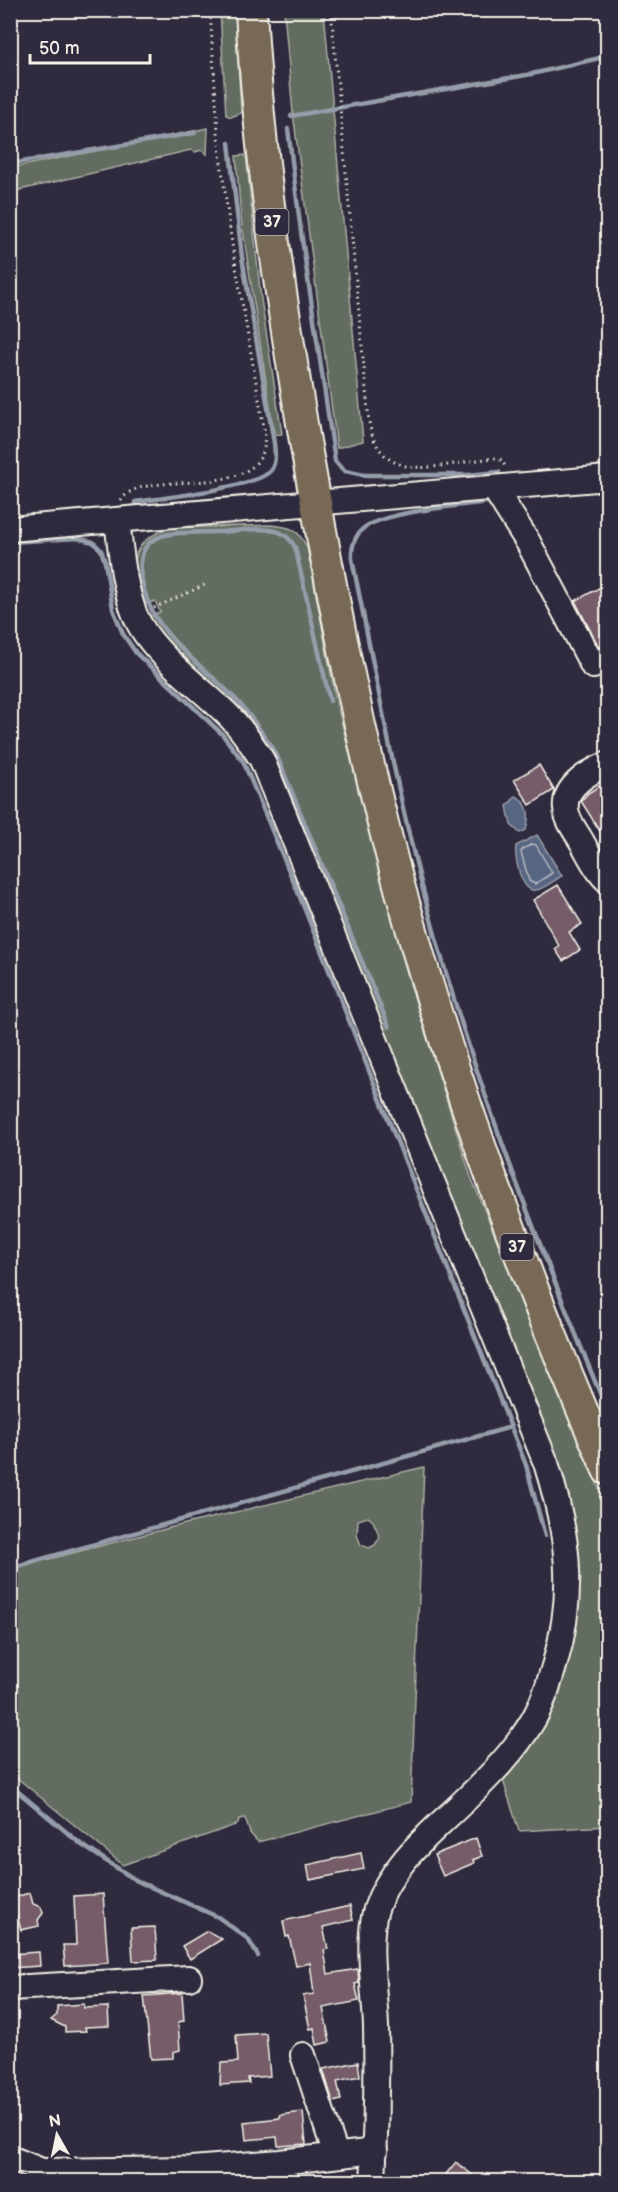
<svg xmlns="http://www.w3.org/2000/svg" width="618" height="2192" font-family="'Balsamiq Sans',sans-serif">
	<rect width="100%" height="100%" fill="#2f2a3d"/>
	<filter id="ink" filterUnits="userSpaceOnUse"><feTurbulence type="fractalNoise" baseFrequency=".0167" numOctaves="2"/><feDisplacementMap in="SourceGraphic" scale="12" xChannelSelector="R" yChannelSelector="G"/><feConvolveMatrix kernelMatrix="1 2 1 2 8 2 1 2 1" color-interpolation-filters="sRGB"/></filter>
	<g filter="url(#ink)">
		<g fill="#626c60" stroke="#abaea4" stroke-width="1.5" fill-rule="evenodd">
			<path d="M220 11H235L241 113 231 117 226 115Z"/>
			<path d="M284 11H324L363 441 337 448 293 113Z"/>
			<path d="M208 128 207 154 202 150 195 152 191 150 11 192V168Z"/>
			<path d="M246 155 261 299 282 434 276 435 272 421 241 218 236 156Z"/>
			<path d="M271 525C291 527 297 528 307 547L336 701 411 987 471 1177 607 1508V1826L519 1831 503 1780 542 1723 576 1558 299 821 188 664 154 627 148 617 160 612 155 601 143 605C132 566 125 542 170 528Z"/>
			<path d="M424 1467 411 1802 258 1842 250 1833 245 1818 239 1819 238 1824 123 1865 11 1773V1569L173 1527ZM368 1517 373 1521 380 1537 375 1545 369 1548 361 1545 357 1535 358 1520Z"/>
		</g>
		<g fill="#576581" stroke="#969daa" stroke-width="1.5">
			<path d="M516 796C530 804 530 816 526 830L520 833 511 825 507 806Z"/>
			<path d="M537 835 562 876C554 880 544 889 536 890 521 893 514 857 516 846Z"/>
		</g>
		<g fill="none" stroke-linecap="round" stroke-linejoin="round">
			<path stroke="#b5b9bf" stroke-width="1.5" d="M532 844 536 845 552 873 535 884 529 881 521 852 523 849Z"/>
			<g stroke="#969daa" stroke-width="4.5">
				<path d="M291 116 532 74 608 56"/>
				<path d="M288 129 301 232 335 461 340 467 345 471 364 475H467L499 472"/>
				<path d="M10 164 195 133"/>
				<path d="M135 502C162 498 249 488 268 473 277 466 275 453 274 443L242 257 229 143"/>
				<path d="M486 502C452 507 401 510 370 524 356 531 351 545 352 559 376 675 396 791 427 905 471 1072 535 1236 601 1396L608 1395"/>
				<path d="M10 542 77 538 93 542 101 550 105 562 113 609 123 634 136 653 222 734 243 761 299 895 526 1465 545 1536"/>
				<path d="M330 701 295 547C291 540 287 535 279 532 262 526 234 532 216 532 171 533 128 527 144 590 157 640 207 667 240 704 254 720 265 737 277 756L389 1027"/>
				<path d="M10 1568 511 1427"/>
				<path d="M10 1785 82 1845 137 1881 218 1917 248 1939 258 1956"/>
			</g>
		</g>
		<g fill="#755c68" stroke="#f4f1e8" stroke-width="1.5">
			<path d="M608 583V644L599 647 575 601Z"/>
			<path d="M539 765 554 790 530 805 514 780Z"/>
			<path d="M608 781V844L581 801 588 793Z"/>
			<path d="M558 885 582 924 569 932 580 950 563 961 555 949 559 946 533 900Z"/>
			<path d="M476 1838 482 1856 473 1860 474 1863 443 1876 434 1855Z"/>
			<path d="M361 1853 364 1869 310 1880 307 1865Z"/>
			<path d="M30 1893 33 1904 41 1907 43 1913 38 1920 39 1926 21 1930 17 1915 10 1917V1898Z"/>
			<path d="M103 1894 108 1963 65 1966 63 1945H76L74 1896Z"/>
			<path d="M350 1906 353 1920 323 1927 328 1949 324 1950 328 1974 358 1969 359 1983 355 1984 359 2001 323 2008 330 2042 317 2045 314 2028 310 2029 303 1996 314 1994 310 1963 296 1966 289 1936 286 1937 283 1921Z"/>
			<path d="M155 1927 157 1960 133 1961 131 1928Z"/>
			<path d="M207 1931 222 1939 190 1959 182 1946Z"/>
			<path d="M39 1952 40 1966 10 1968V1954Z"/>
			<path d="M182 1993 184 2021 178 2022 180 2050 173 2052V2058L151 2059 144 1996Z"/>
			<path d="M84 2004V2008L108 2007 109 2026 85 2027 86 2031 65 2032V2027L51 2020 57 2015V2006Z"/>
			<path d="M266 2033 270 2076 248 2078 249 2083 220 2085 221 2063 238 2062 236 2035Z"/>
			<path d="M358 2062 360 2076 337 2081 341 2100 333 2102 323 2069Z"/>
			<path d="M303 2112 306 2144 278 2146 277 2137 246 2140 244 2122 280 2118V2115Z"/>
			<path d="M456 2162 480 2181H456L446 2174Z"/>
		</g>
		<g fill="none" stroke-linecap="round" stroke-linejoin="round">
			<defs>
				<g id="minor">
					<path d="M497 488 499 496 528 542 593 666 608 658"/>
					<path d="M117 520C121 551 123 585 135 615 149 651 201 688 229 716 242 729 252 744 262 760L546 1463C568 1533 576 1591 555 1663 549 1683 543 1704 532 1722 514 1752 489 1777 464 1801 432 1832 390 1865 376 1909 366 1941 375 1993 376 2027 377 2078 376 2130 373 2182"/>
					<path d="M10 529 608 478"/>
					<path d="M608 764C591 771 563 786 566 809 567 821 577 833 582 842 590 856 597 871 608 881"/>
					<path d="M10 1988 189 1978"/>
					<path d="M303 2055 336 2155"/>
					<path d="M10 2158 42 2171 48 2182"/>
					<path d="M42 2171 191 2169 280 2162 375 2151"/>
				</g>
				<path id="major" d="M251 10C259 157 281 302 306 447 332 596 361 746 401 892 455 1089 526 1283 608 1470"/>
			</defs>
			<use href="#minor" stroke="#f4f1e8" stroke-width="28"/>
			<use href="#major" stroke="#f4f1e8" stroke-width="34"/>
			<g stroke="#f4f1e8" stroke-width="3" stroke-dasharray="1.5 4.5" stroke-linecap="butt">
				<path d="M331 10 369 422C382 492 447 461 496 458L501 460 506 467"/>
				<path d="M121 501C139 467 244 501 263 452 265 447 264 440 265 434L232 244 219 147 210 10"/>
				<path d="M154 608 207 584"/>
			</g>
			<use href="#minor" stroke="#2f2a3d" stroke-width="24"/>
			<use href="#major" stroke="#776954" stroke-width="30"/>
		</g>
	</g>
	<g text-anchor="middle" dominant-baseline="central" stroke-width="4.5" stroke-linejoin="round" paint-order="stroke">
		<g fill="#2f2a3d" stroke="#b9b5b5" stroke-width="1.5">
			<rect x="255.5" y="209" width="33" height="26" rx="4.5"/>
			<rect x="500.5" y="1234" width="33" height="26" rx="4.5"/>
		</g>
		<g font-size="16" font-weight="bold" fill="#f4f1e8">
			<text x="272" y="222">37</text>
			<text x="517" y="1247">37</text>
		</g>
	</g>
	<rect width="618" height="2192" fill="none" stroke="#2f2a3d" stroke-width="36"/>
	<rect x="18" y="18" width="582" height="2156" fill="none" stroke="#f4f1e8" stroke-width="2" filter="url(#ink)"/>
	<g transform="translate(57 2135) rotate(351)" stroke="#2f2a3d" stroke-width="4.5" paint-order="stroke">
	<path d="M0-4.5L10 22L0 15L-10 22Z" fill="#f4f1e8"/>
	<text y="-9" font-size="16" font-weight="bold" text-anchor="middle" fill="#f4f1e8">N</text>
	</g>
	<path d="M30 54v9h120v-9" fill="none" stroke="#f4f1e8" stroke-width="3"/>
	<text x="39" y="54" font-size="18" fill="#f4f1e8" stroke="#2f2a3d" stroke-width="4.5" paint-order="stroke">50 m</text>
</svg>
